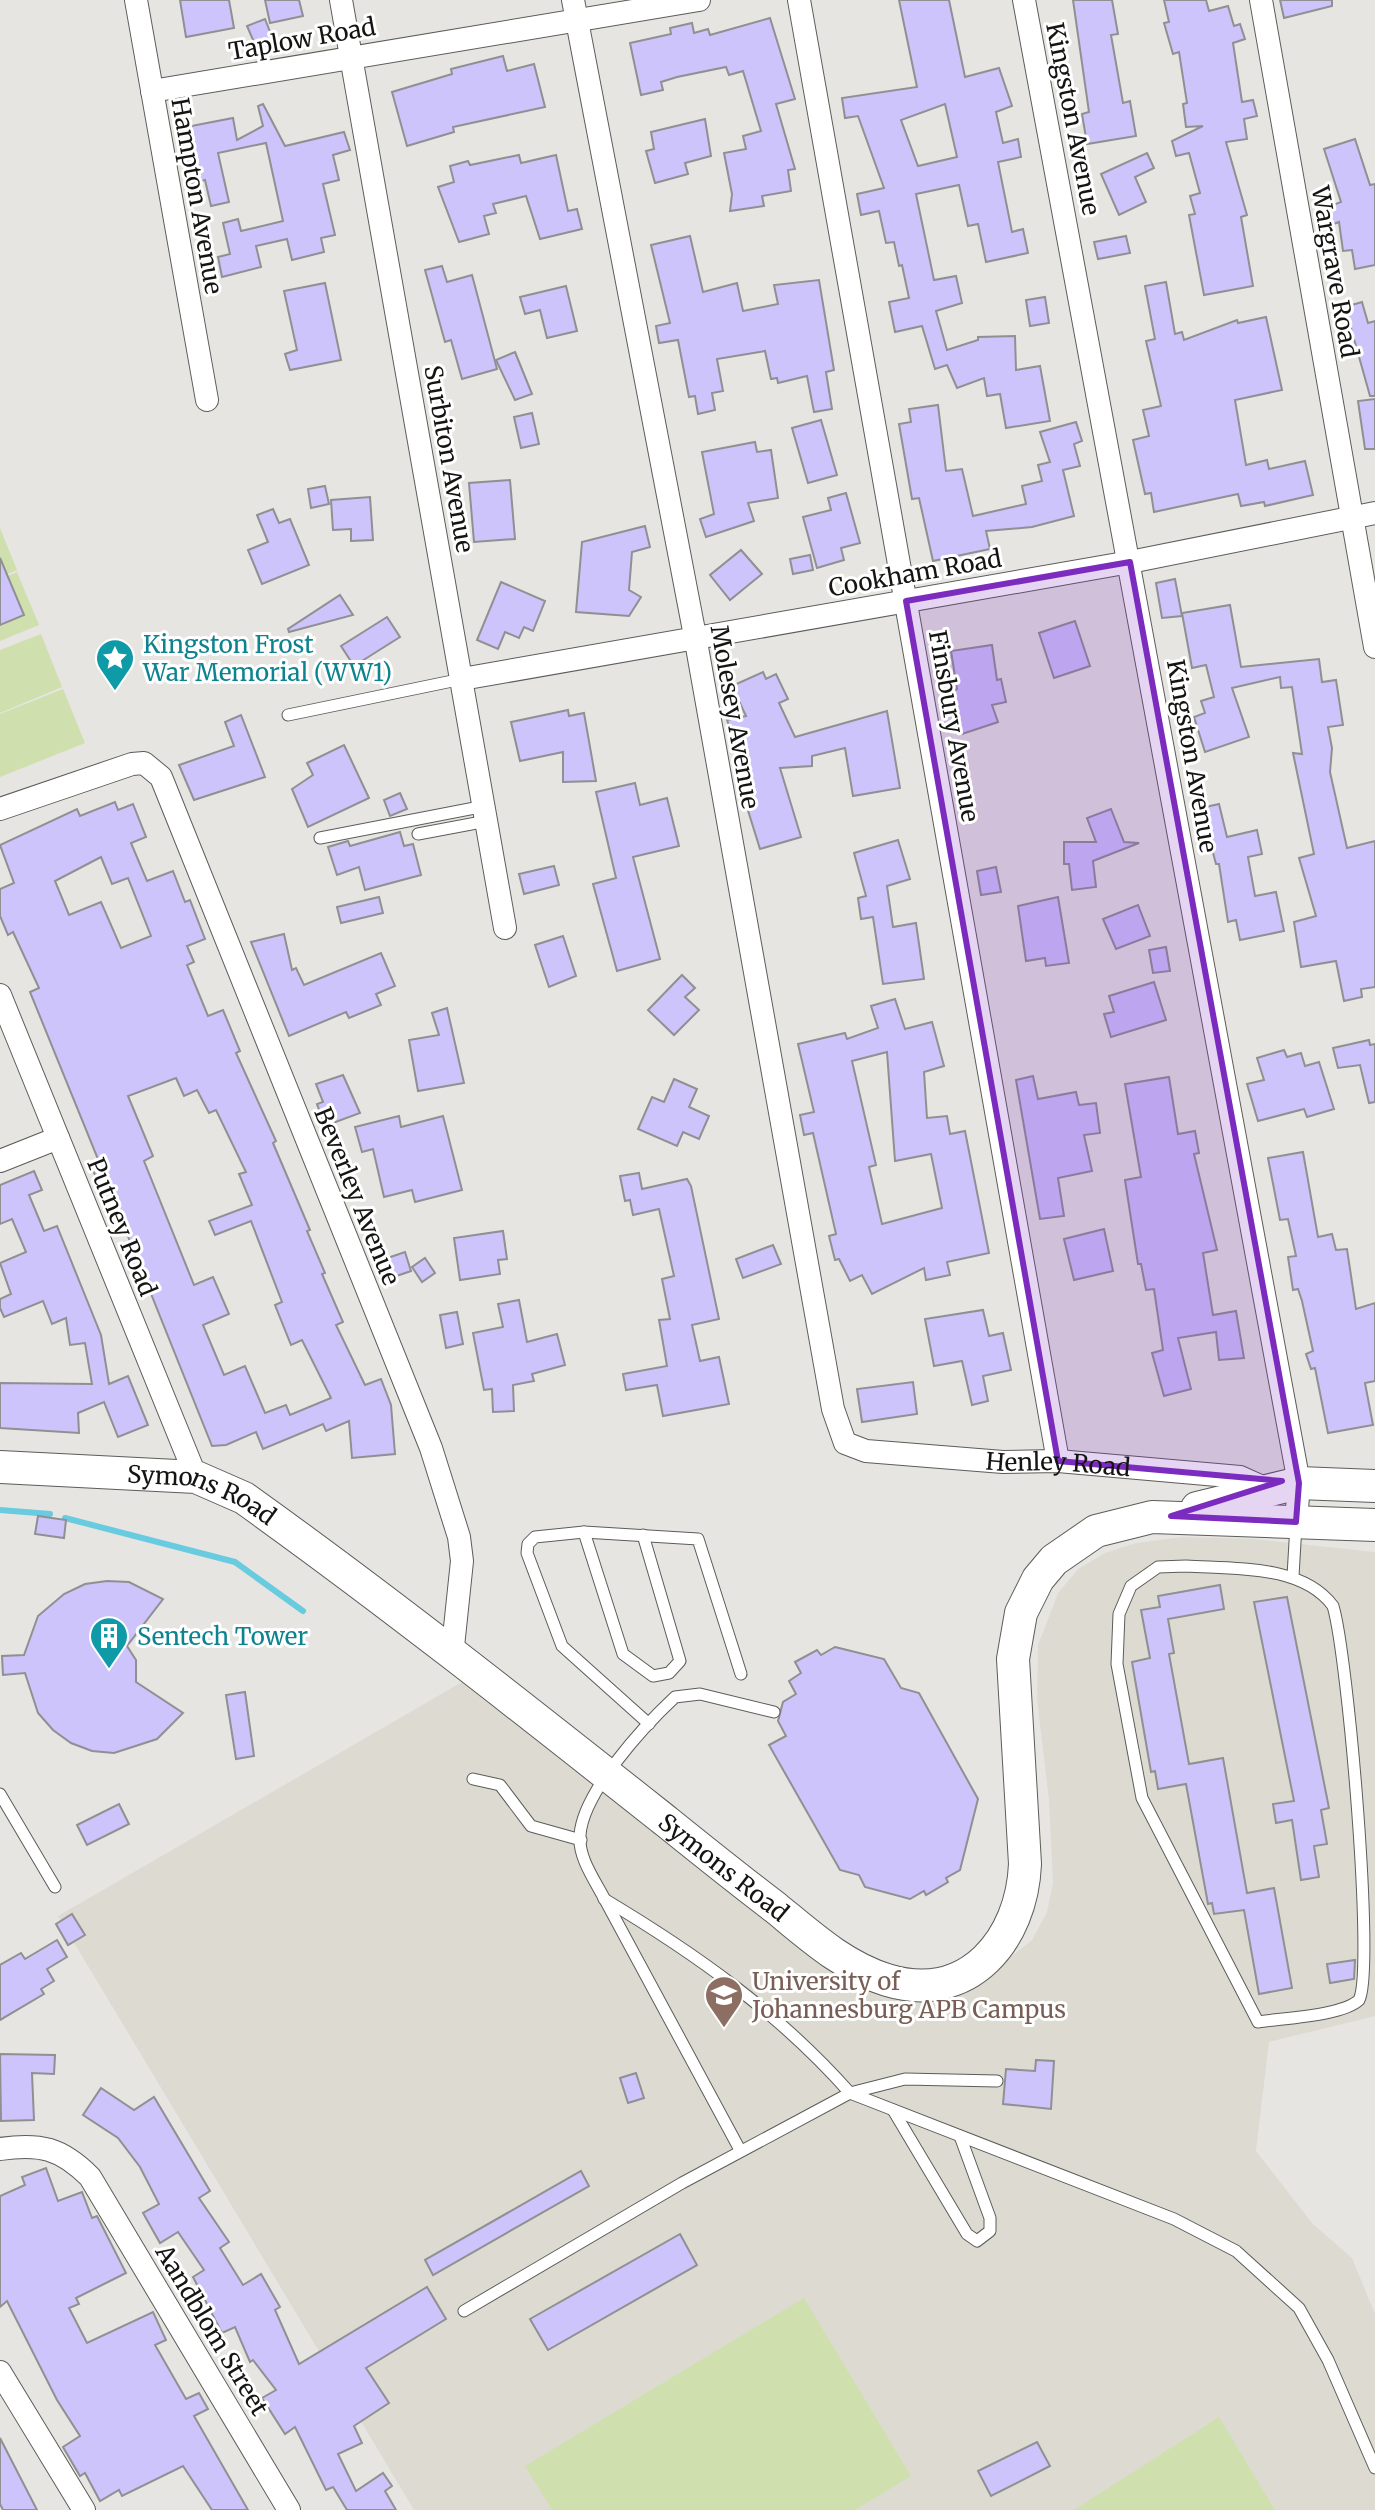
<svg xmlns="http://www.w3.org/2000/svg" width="1375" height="2510" font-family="Merriweather,serif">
	<rect width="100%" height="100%" fill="#e6e5e2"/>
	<path fill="#dddbd1" d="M1183 1537 1254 1539 1375 1552V2016L1269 2042 1256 2151 1313 2224 1352 2258 1375 2314V2510H414L58 1916 462 1682 868 1986 984 1978 1032 1940 1047 1912 1053 1883 1049 1801 1037 1699 1038 1645 1058 1593 1078 1569 1105 1553 1136 1543Z"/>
	<g fill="#cfdfad">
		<path d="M0 528 17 570 0 577Z"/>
		<path d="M17 572 39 625 0 641V579Z"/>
		<path d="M41 634 62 687 0 713V650Z"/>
		<path d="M63 689 85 743 0 777V714Z"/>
		<path d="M804 2298 911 2476 855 2510H552L525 2466Z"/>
		<path d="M1219 2417 1275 2510H1074Z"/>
	</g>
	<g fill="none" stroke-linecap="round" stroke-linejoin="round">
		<g stroke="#68cbe0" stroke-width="6">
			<path d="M0 1510 50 1514"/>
			<path d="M65 1518 235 1562 303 1611"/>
		</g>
	</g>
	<g fill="#cdc4fc" stroke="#908f92" stroke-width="2" fill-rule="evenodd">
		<path d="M180 0H229L234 28 186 37Z"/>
		<path d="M265 0H299L303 16 270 23Z"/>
		<path d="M899 0H949L965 77 999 68 1012 106 996 112 1003 143 1018 139 1021 157 998 162 1012 232 1023 229 1028 253 986 262 978 224 968 226 959 185 916 194 934 280 956 276 962 303 936 311 947 350 978 340V337L1015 336 1016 370 1040 366 1050 421 1006 428 1000 394 987 396 984 378 957 388 947 365 935 369 922 326 895 332 889 302 909 298 902 265 899 266 894 242 886 243 879 211 861 215 857 194 884 188 858 116 845 118 842 98 917 87ZM945 104 957 157 918 166 901 120Z"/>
		<path d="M1073 0H1112L1118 34 1111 35 1123 103 1130 101 1136 136 1087 144 1082 114 1089 112Z"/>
		<path d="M1164 0H1206L1209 11 1228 6 1234 26 1240 24 1245 39 1233 43 1242 102 1253 100 1257 116 1244 119 1247 139 1226 142 1247 215 1241 217 1253 286 1204 295 1189 215 1195 214 1190 196 1200 193 1189 153 1176 156 1172 141 1203 126 1186 127 1183 104 1187 103 1179 52 1173 54 1164 23 1169 22Z"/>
		<path d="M1280 0H1332V6L1284 18Z"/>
		<path d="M770 18 795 99 776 104 795 169 788 170 791 191 762 196 764 206 730 211 732 194 724 153 746 149 743 136 761 131 743 71 729 75 726 67 677 77 661 82 663 90 641 95 630 43 671 34 670 28 692 23 694 33 708 29 710 35Z"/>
		<path d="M265 19 274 42 257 49 247 26Z"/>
		<path d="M503 56 507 71 534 64 545 107 453 127 454 132 407 146 392 92 452 74 451 69Z"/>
		<path d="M263 104 285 146 344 132 350 150 333 155 339 180 323 184 335 235 321 238 324 252 292 260 287 239 256 246 261 267 222 277 218 257 230 254 223 223 238 219 241 231 283 221 266 143 218 153 229 202 211 206 205 180 192 183 181 128 233 118 237 140 263 126 258 106Z"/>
		<path d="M705 119 711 156 685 163 688 174 655 183 646 151 654 149 651 132Z"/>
		<path d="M1355 139 1370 185 1375 184V265L1355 269 1352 250 1343 251 1339 222 1321 229 1315 212 1341 202 1324 149Z"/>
		<path d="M1147 153 1154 168 1135 177 1146 202 1119 215 1101 174Z"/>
		<path d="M519 155 521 163 556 155 568 211 577 209 582 229 540 239 526 196 493 204 496 213 484 216 489 234 459 242 438 187 454 182 450 166 468 161 470 165Z"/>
		<path d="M690 236 703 292 737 283 743 311 778 304 774 285 819 280 834 370 826 372 832 409 814 412 807 376 778 383 777 378 771 379 765 351 717 359 723 391 712 393 715 410 698 414 695 396 689 397 678 340 659 343 656 326 670 323 651 245Z"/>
		<path d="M1126 236 1130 253 1098 259 1094 242Z"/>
		<path d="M442 266 447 282 472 275 497 369 462 379 451 340 445 342 425 270Z"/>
		<path d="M1166 282 1175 334 1182 332 1184 340 1237 320 1238 323 1266 317 1282 390 1235 400 1246 465 1267 460 1269 469 1305 461 1313 495 1265 506 1264 502 1241 506 1238 494 1154 512 1151 493 1145 494 1133 440 1149 436 1143 410 1161 406 1146 341 1155 339 1145 286Z"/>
		<path d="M325 283 341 360 290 370 285 354 297 350 284 291Z"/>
		<path d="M566 286 577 331 547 338 540 310 525 314 520 297Z"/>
		<path d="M1045 297 1049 323 1030 326 1026 300Z"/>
		<path d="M1362 302 1368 323 1375 321V396H1370L1345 307Z"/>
		<path d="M515 352 532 394 515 400 496 360Z"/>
		<path d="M1375 399V449H1365L1358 401Z"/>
		<path d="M938 405 946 471 962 469 973 516 1026 504 1022 486 1042 481 1038 465 1050 462 1040 432 1076 422 1082 441 1074 444 1080 466 1063 470 1074 516 1032 527 986 531 990 549 933 561 919 498 912 499 899 424 911 422 909 409Z"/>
		<path d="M532 413 539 444 521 448 514 417Z"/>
		<path d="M821 420 837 475 808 483 792 428Z"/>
		<path d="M755 442 757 452 771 450 778 498 748 503 754 521 706 537 700 519 714 514 702 452Z"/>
		<path d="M510 480 515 539 474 542 469 483Z"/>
		<path d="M325 486 329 504 311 508 308 489Z"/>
		<path d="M846 493 860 543 841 548 844 560 817 568 803 517 831 510 828 498Z"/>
		<path d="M370 497 373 540 351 541V529L333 530 331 500Z"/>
		<path d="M273 509 279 523 290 519 309 565 262 584 248 550 268 542 257 515Z"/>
		<path d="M645 526 650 547 632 552 629 590 641 597 629 616 576 612 582 542Z"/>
		<path d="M741 550 762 574 730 600 710 575Z"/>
		<path d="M810 555 813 570 793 574 790 559Z"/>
		<path d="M0 558 24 615 0 625Z"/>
		<path d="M1175 579 1182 616 1162 618 1156 583Z"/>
		<path d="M501 582 545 601 533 631 524 627 519 638 505 632 498 649 477 640Z"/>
		<path d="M340 595 353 615 289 632 288 629Z"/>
		<path d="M1230 605 1241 667 1319 659 1322 682 1336 680 1343 725 1328 727 1332 748 1330 772 1347 848 1375 841V987L1361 989 1362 997 1344 1001 1336 961 1301 967 1294 922 1316 916 1299 858 1314 854 1293 753 1302 754 1292 687 1281 688 1280 677 1232 688 1249 737 1205 752 1194 717 1205 713 1201 701 1214 697 1206 665 1192 668 1182 613Z"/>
		<path d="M387 617 400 637 354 666 341 646Z"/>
		<path d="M1075 621 1090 666 1054 678 1039 633Z"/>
		<path d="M992 645 997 680 1001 679 1006 702 992 705 998 722 962 734 946 692 957 689 951 651Z"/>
		<path d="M763 672 766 679 776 674 788 699 779 703 795 737 887 711 900 788 853 796 845 748 812 756V766L780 768 801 837 760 849 741 788 746 787 739 753 727 720 746 716 732 686Z"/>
		<path d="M568 710 569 716 584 713 596 781 563 782V752L520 761 511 722Z"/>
		<path d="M241 715 265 777 194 800 179 765 234 746 225 722Z"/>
		<path d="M344 745 369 798 308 827 292 789 313 775 307 763Z"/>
		<path d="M635 783 640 805 667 798 679 846 633 857 660 959 617 971 593 884 616 878 596 792Z"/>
		<path d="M400 793 407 809 390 816 384 800Z"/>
		<path d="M115 802 118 810 133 804 146 837 131 843 147 881 173 871 185 902 190 900 205 939 187 946 194 962 187 965 208 1016 223 1010 240 1051 236 1053 276 1141 273 1143 310 1230 307 1231 325 1273 322 1274 343 1322 336 1325 365 1385 381 1379 391 1405 395 1454 352 1458 349 1421 326 1431 323 1424 263 1449 256 1432 226 1445 212 1446 107 1184 100 1187 92 1168 100 1164 30 992 39 988 13 932 8 935 0 916V889L14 883 0 845 77 809 80 816ZM101 857 112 884 128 878 151 936 121 948 101 902 69 915 55 881ZM176 1078 184 1096 197 1090 209 1113 216 1110 246 1172 239 1174 252 1205 209 1221 215 1235 251 1221 282 1302 275 1305 291 1345 302 1340 331 1398 290 1415 286 1405 265 1413 245 1366 224 1375 203 1325 229 1314 213 1277 194 1285 144 1161 153 1156 128 1096Z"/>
		<path d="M1219 804 1227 837 1257 830 1262 854 1248 857 1255 896 1276 892 1284 931 1240 940 1236 920 1228 922 1219 864H1216L1201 808Z"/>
		<path d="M1111 809 1124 842 1139 843 1093 861 1096 887 1072 890 1069 864H1064V842H1096L1087 818Z"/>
		<path d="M400 832 404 846 413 844 421 875 365 890 359 867 337 875 328 847 348 841 350 846Z"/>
		<path d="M898 840 910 879 887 886 893 927 916 923 924 979 883 984 873 917 861 919 858 898 866 896 854 853Z"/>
		<path d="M554 866 559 885 524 894 519 874Z"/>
		<path d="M996 867 1001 892 981 895 977 871Z"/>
		<path d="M379 897 383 913 341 923 337 907Z"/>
		<path d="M1058 897 1069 963 1046 966 1045 958 1026 961 1018 906Z"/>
		<path d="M1138 905 1150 936 1116 949 1103 919Z"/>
		<path d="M284 934 292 970 296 968 304 985 381 953 395 986 376 994 381 1005 349 1018 346 1012 289 1036 251 942Z"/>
		<path d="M563 936 576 976 549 987 535 945Z"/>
		<path d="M1166 947 1170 971 1153 973 1149 950Z"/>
		<path d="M682 975 695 988 685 997 699 1010 674 1035 648 1010Z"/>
		<path d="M1154 982 1166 1020 1111 1037 1104 1014 1114 1012 1109 996Z"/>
		<path d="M895 999 905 1029 932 1022 944 1066 924 1072 927 1118 947 1116 950 1134 965 1131 989 1253 947 1262 950 1275 926 1280 924 1268 872 1294 862 1275 850 1281 839 1259 835 1260 829 1236 836 1234 813 1133 804 1135 800 1115 814 1112 798 1044 845 1033 847 1039 878 1028 871 1006ZM887 1052 895 1161 931 1154 942 1208 882 1224 869 1167 876 1165 852 1061Z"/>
		<path d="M447 1008 464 1083 418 1091 409 1040 439 1035 432 1013Z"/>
		<path d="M1369 1040 1370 1045 1375 1044V1102L1369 1103 1360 1065 1338 1068 1333 1048Z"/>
		<path d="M1284 1050 1287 1057 1301 1053 1305 1066 1319 1062 1334 1109 1307 1117 1304 1109 1258 1121 1247 1084 1264 1080 1257 1058Z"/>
		<path d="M343 1075 360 1113 325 1126 317 1104 323 1102 316 1084Z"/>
		<path d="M1033 1076 1038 1099 1076 1092 1079 1105 1096 1103 1100 1133 1084 1135 1092 1171 1058 1178 1064 1216 1040 1219 1016 1080Z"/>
		<path d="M1169 1077 1178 1134 1195 1131 1199 1153 1194 1154 1217 1250 1203 1253 1213 1315 1236 1311 1244 1358 1219 1360 1216 1332 1178 1338 1191 1389 1164 1396 1152 1353 1163 1350 1154 1289 1146 1290 1141 1264H1138L1125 1180 1141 1177 1125 1084Z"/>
		<path d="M674 1079 697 1089 689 1107 709 1116 699 1139 683 1132 677 1146 638 1129 652 1097 664 1102Z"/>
		<path d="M399 1116 401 1127 443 1116 462 1190 415 1202 412 1190 384 1197 373 1149 362 1152 355 1127Z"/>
		<path d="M1303 1152 1318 1237 1332 1234 1336 1250 1347 1249 1356 1309 1375 1303V1381L1365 1383 1373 1425 1328 1433 1315 1368 1311 1369 1306 1354 1313 1351 1302 1301 1298 1289 1293 1290 1288 1257 1296 1256 1288 1219 1280 1220 1268 1158Z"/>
		<path d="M34 1171 42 1190 29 1195 44 1231 57 1226 101 1335 109 1384 128 1376 148 1425 118 1437 104 1402 78 1413 79 1433 0 1428V1383L92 1384 85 1343 70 1345 66 1318 52 1324 43 1301 4 1317 0 1308V1299L11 1294 0 1263 26 1252 12 1219 0 1224V1185Z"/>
		<path d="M639 1173 642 1189 687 1179 691 1186 719 1319 692 1325 700 1361 719 1357 729 1404 663 1416 657 1385 626 1390 623 1374 667 1366 659 1320 670 1319 662 1279 674 1276 659 1209 633 1215 630 1200 625 1201 620 1176Z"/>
		<path d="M1104 1229 1113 1271 1074 1280 1064 1239Z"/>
		<path d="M503 1231 507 1259 498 1260 500 1274 460 1280 454 1238Z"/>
		<path d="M773 1245 781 1264 743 1278 736 1259Z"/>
		<path d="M405 1252 411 1271 382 1281 376 1262Z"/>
		<path d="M425 1258 435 1273 422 1282 412 1267Z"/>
		<path d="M519 1300 527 1342 557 1334 565 1365 532 1374 534 1381 513 1385 514 1411 493 1412 492 1389 484 1390 473 1333 503 1327 498 1304Z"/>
		<path d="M983 1310 989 1336 1003 1333 1011 1370 983 1376 988 1401 972 1405 962 1361 934 1366 925 1319Z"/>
		<path d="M457 1312 463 1344 446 1348 440 1315Z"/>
		<path d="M913 1382 917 1414 862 1422 857 1389Z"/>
		<path d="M38 1516 66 1520 64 1538 35 1534Z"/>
		<path d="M107 1581 129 1582 163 1599 127 1646 136 1660V1682L183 1713 157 1739 114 1753 92 1751 71 1743 53 1730 38 1713 25 1673 3 1675 2 1656 24 1655 38 1616 64 1594 85 1584Z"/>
		<path d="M1220 1585 1224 1609 1168 1619 1174 1653 1169 1654 1189 1764 1223 1758 1247 1893 1274 1888 1292 1988 1259 1994 1244 1910 1214 1914 1212 1903 1208 1904 1186 1784 1158 1789 1155 1771 1151 1772 1132 1662 1150 1658 1141 1610 1160 1607 1158 1596Z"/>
		<path d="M1287 1597 1329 1808 1321 1810 1327 1844 1314 1846 1319 1877 1301 1880 1292 1820 1276 1823 1273 1804 1294 1801 1254 1602Z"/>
		<path d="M835 1647 884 1659 901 1688 919 1693 978 1799 960 1870 946 1878 948 1882 926 1895 924 1891 910 1899 865 1887 859 1875 840 1870 769 1745 786 1736 778 1721 783 1702 796 1694 789 1681 801 1673 795 1662 817 1650 821 1655Z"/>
		<path d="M245 1692 254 1756 236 1759 226 1695Z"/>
		<path d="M119 1804 129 1824 87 1845 77 1825Z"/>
		<path d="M72 1914 85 1935 68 1945 56 1924Z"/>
		<path d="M57 1940 67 1957 47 1969 54 1981 41 1989 44 1994 0 2020V1965L21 1953 25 1959Z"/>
		<path d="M1355 1960 1354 1979 1330 1983 1327 1964Z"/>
		<path d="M0 2054 55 2055 54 2074 32 2073 34 2120 1 2121Z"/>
		<path d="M1036 2060 1054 2061 1051 2109 1003 2104 1006 2069 1035 2071Z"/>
		<path d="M636 2073 644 2098 628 2103 620 2078Z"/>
		<path d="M101 2088 134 2110 154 2097 210 2191 199 2198 229 2242 220 2248 243 2285 261 2274 280 2307 275 2310 299 2364 427 2287 446 2319 366 2368 389 2403 354 2426 362 2443 338 2454 356 2491 383 2473 392 2486 385 2491 396 2510H347L333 2487 326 2490 295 2427 285 2434 262 2398 276 2390 253 2360 250 2362 235 2327 222 2333 193 2277 204 2270 178 2232 160 2243 143 2213 159 2204 140 2167 118 2138 83 2115Z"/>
		<path d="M46 2168 58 2201 82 2192 92 2218 97 2216 126 2273 76 2298 79 2304 69 2308 87 2343 153 2312 166 2340 155 2345 186 2399 199 2393 208 2409 194 2416 248 2510H212L183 2466 122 2496 119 2490 100 2501 85 2473 80 2476 63 2447 80 2436 57 2400 7 2301 0 2307V2196L25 2185 22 2177Z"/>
		<path d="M581 2171 589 2186 433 2275 425 2260Z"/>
		<path d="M680 2234 697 2265 548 2350 530 2319Z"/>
		<path d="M0 2438 37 2510H3L0 2504Z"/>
		<path d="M1037 2442 1050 2466 991 2496 978 2471Z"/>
	</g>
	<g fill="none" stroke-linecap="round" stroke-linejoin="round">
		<defs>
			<g id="lane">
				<path d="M288 715 462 679"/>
				<path d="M418 834 487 821"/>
				<path d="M320 838 485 806"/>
				<path d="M584 1532 623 1654 653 1676 669 1673 680 1661 643 1535"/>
				<path d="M1186 1566C1233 1569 1302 1564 1333 1606 1348 1656 1375 1970 1359 2000 1342 2016 1282 2018 1258 2022L1142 1798 1117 1664 1119 1614 1131 1586 1158 1567Z"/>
				<path d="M1293 1576 1296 1525"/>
				<path d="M649 1724 562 1646 527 1553 528 1544 535 1537 584 1532 698 1539 741 1674"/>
				<path d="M473 1779 500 1785 531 1826 581 1840"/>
				<path d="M0 1794 55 1887"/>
				<path d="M604 1899C696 1954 778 2012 850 2093L905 2079 997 2081"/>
				<path d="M893 2110 967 2234 977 2241 990 2231V2218L960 2136"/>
				<path d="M740 2150 604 1898C594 1879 578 1857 580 1835 583 1792 644 1726 675 1697L700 1694 774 1712"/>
				<path d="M464 2311 682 2183 850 2093 1174 2219 1236 2251 1299 2308 1328 2360 1375 2468"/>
			</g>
			<g id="street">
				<path d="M136 0 207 400"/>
				<path d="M341 0 505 928"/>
				<path id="s1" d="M573 0 695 636 833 1409 845 1443 866 1451 1003 1462 1058 1461 1240 1477 1269 1490"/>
				<path d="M799 0 1058 1461"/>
				<path d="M1024 0 1299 1483 1296 1522"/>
				<path d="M1261 0 1375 647"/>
				<path d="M152 91 699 0"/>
				<path d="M462 679 1130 562 1375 513"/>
				<path d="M0 809 132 764 144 763 161 777 431 1448 459 1537 462 1561 452 1656"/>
				<path d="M0 995 196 1477"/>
				<path d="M0 1161 58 1138"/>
				<path d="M0 2149C40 2143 61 2148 90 2177L289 2510"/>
				<path d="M0 2372 84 2510"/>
			</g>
			<g id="secondary">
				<path id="s2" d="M0 1467 196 1477 244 1498C388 1601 528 1712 667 1822 703 1851 739 1880 776 1908 810 1936 844 1967 887 1980 969 2005 1022 1939 1025 1864L1013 1659 1021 1613 1038 1579 1054 1560 1096 1531 1152 1517 1375 1525"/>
				<path d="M1197 1508 1299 1483 1375 1486"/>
			</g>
		</defs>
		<use href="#lane" stroke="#5c5c59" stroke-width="13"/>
		<use href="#street" stroke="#5c5c59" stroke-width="24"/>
		<use href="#secondary" stroke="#5c5c59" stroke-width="34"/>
		<use href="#lane" stroke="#fff" stroke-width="11"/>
		<use href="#street" stroke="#fff" stroke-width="22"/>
		<use href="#secondary" stroke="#fff" stroke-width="32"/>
	</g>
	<path fill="#7b2cbf" fill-opacity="0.2" stroke="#7b2cbf" stroke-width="6" stroke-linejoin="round" d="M1130 562 1299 1483 1296 1522 1171 1516 1282 1481 1058 1461 906 601Z"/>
	<defs>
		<symbol id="sight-pin" viewBox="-11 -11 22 30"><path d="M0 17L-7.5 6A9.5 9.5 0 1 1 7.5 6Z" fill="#0f9aa8" stroke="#fff"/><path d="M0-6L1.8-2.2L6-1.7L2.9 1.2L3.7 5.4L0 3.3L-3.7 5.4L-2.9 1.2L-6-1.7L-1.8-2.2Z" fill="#fff"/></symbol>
		<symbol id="building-pin" viewBox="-11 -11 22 30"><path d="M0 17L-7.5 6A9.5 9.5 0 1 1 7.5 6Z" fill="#0f9aa8" stroke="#fff"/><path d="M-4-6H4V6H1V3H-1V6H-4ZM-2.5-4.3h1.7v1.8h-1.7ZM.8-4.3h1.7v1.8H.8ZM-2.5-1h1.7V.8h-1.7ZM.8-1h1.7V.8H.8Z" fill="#fff"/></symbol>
		<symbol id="university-pin" viewBox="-11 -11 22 30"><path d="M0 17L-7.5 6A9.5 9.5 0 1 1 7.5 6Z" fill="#8d6e63" stroke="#fff"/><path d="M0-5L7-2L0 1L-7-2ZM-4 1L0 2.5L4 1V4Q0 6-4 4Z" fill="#fff"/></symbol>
	</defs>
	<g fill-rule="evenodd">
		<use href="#sight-pin" x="93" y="636" width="44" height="60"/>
		<use href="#building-pin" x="87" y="1614" width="44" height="60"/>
		<use href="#university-pin" x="702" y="1973" width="44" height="60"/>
	</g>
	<g text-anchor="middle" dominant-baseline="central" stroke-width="6" stroke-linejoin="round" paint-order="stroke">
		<g font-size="24" fill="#141413" stroke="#fff">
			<text transform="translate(302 39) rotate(-10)">Taplow Road</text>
			<text transform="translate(1073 119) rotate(79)">Kingston Avenue</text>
			<text transform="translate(197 196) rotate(80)">Hampton Avenue</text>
			<text transform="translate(1335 272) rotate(80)">Wargrave Road</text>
			<text transform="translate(449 459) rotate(80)">Surbiton Avenue</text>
			<text transform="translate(915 573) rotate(-10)">Cookham Road</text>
			<text transform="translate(735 717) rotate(80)">Molesey Avenue</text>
			<text transform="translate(954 726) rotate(80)">Finsbury Avenue</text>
			<text transform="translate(1192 756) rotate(80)">Kingston Avenue</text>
			<text transform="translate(357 1196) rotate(68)">Beverley Avenue</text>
			<text transform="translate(122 1227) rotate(68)">Putney Road</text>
			<text stroke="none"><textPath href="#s1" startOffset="1684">Henley Road</textPath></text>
			<text stroke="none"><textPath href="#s2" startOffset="206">Symons Road</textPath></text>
			<text stroke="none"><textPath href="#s2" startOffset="854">Symons Road</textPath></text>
			<text transform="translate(212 2330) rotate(59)">Aandblom Street</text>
		</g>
		<g font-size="24" fill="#0d838f" stroke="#fff" text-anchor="start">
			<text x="143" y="644">Kingston Frost<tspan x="143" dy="28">War Memorial (WW1)</tspan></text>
			<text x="137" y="1636">Sentech Tower</text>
		</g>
		<g font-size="24" fill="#785e54" stroke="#fff" text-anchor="start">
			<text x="752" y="1981">University of<tspan x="752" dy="28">Johannesburg APB Campus</tspan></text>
		</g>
	</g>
</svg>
